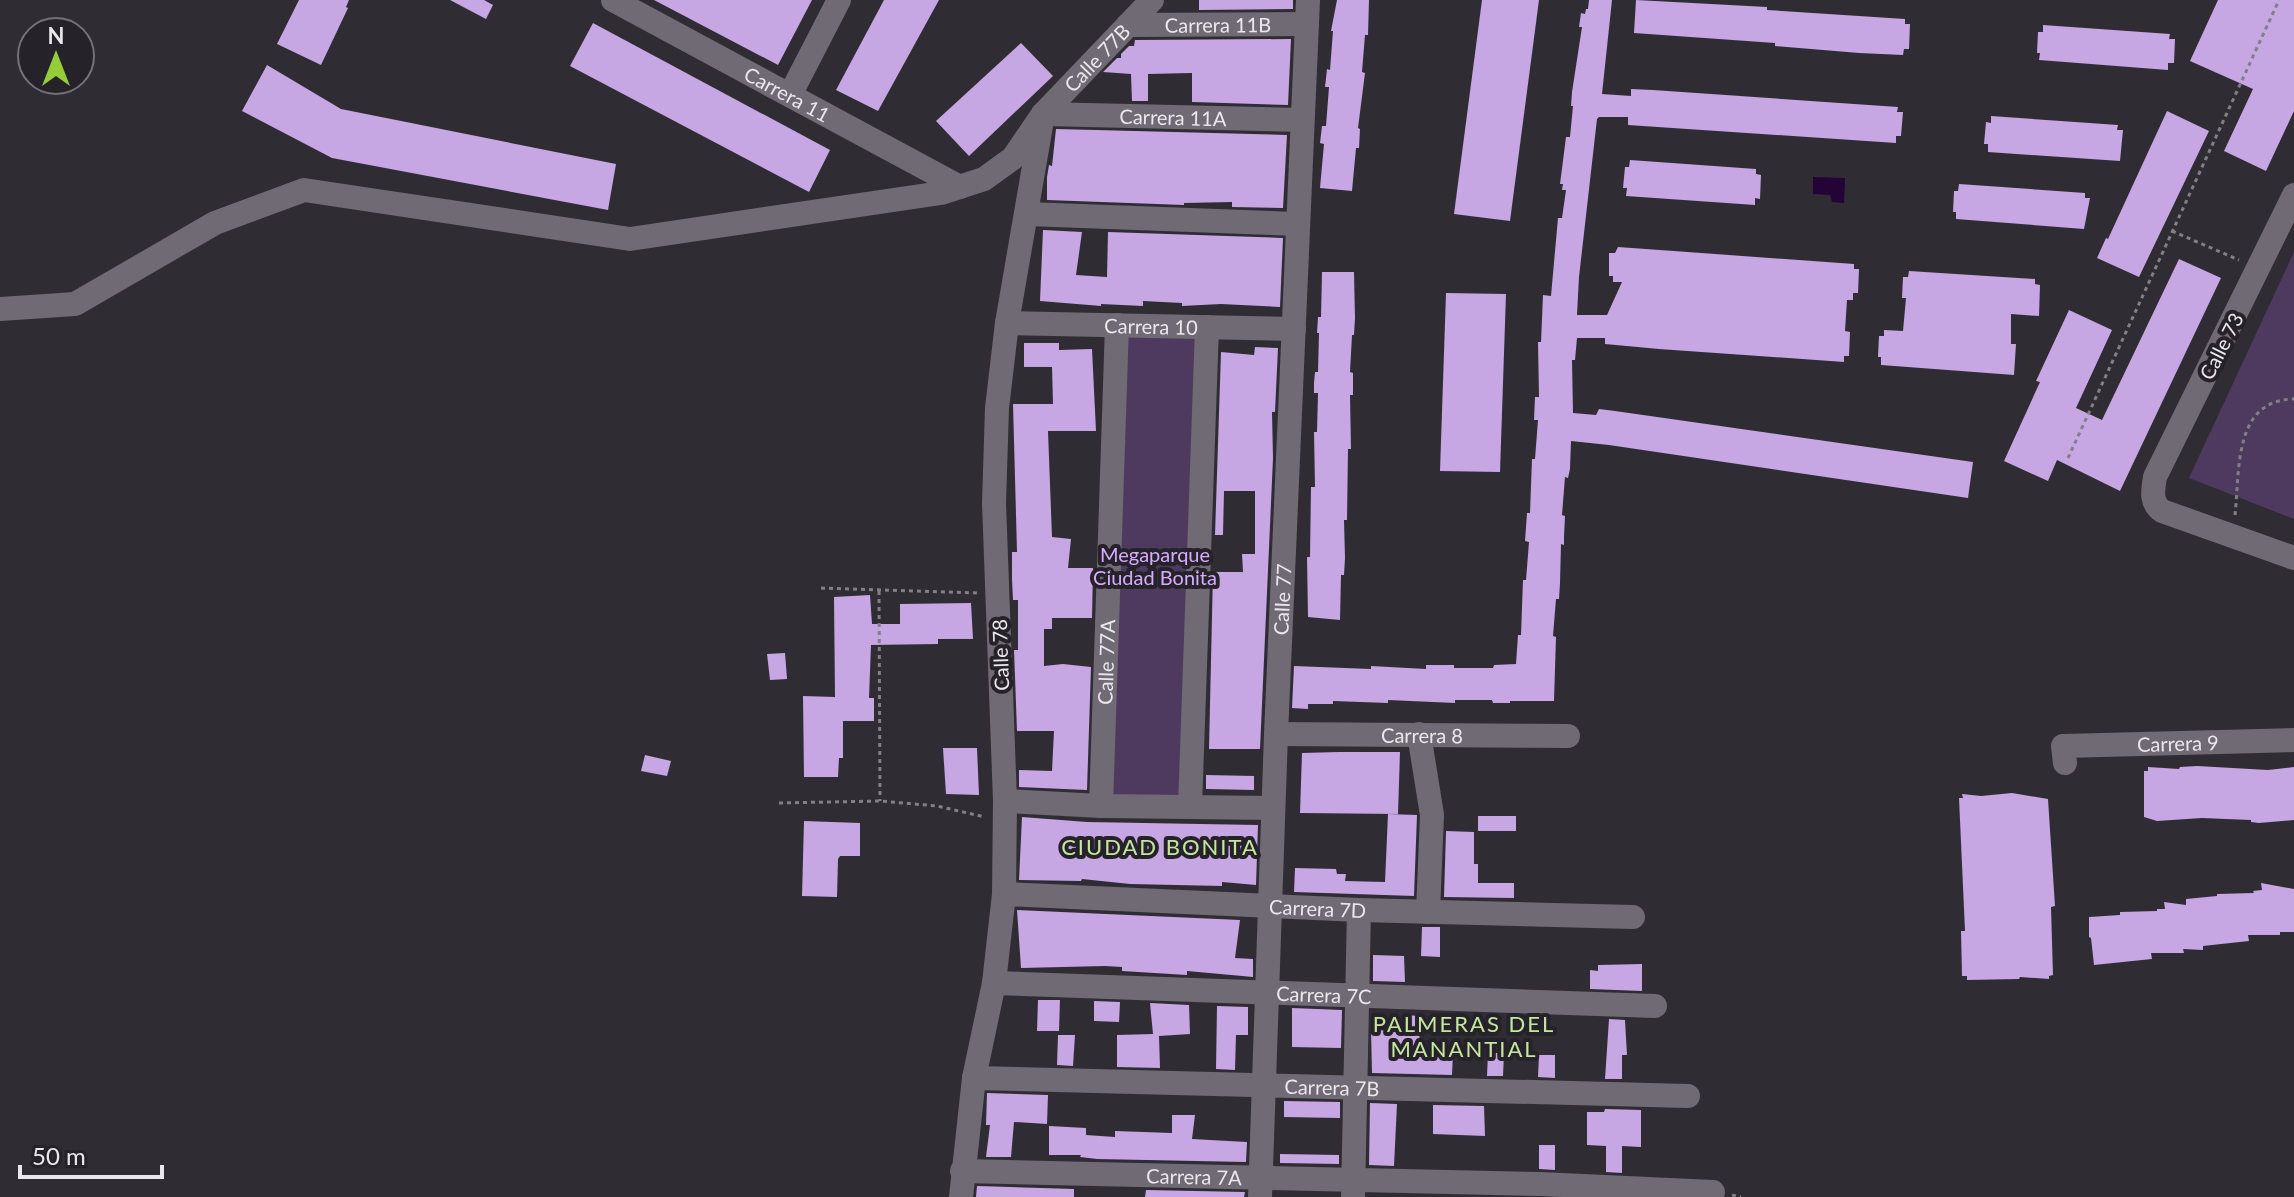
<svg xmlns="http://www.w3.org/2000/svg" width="2294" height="1197" font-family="Lato,sans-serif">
	<rect width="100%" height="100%" fill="#302c34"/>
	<g fill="#4e3a5e">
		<path d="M2294 252V519L2189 478Z"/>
		<path d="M1127 332 1201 335 1183 800 1109 797Z"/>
	</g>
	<path fill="#220436" d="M1813 177 1845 178 1844 203 1832 202 1830 195 1813 194Z"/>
	<g fill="#c6a6e3">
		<path d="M299 0H349L346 7 348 8 321 65 277 44Z"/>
		<path d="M450 0H484L493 5 486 19Z"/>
		<path d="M654 0H812L778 65Z"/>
		<path d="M884 0H939L878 111 836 90Z"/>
		<path d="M1199 0H1293V9L1199 10Z"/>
		<path d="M1337 0H1369L1368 35H1365L1362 72 1365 73 1358 128 1360 129 1359 148H1356L1352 191 1320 188 1324 144 1320 143 1322 126H1326L1329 87H1325L1327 69 1330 70 1333 31H1331Z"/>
		<path d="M1482 0H1539L1510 221 1454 214Z"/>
		<path d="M1589 0H1612L1602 94 1631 96V89L1653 90 1898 107 1897 112H1903L1901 136H1896V143L1628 125V117H1599L1597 119 1579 277 1577 315H1607L1622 282H1613V276H1609V253H1615L1618 247 1854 264V269H1859L1858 293H1853V300H1847L1845 331 1850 332 1849 356H1844V362L1659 349 1605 344V338H1577L1575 360H1572L1573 413 1596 415 1599 409 1615 411 1973 462 1968 498 1609 445 1571 441 1570 469 1568 478 1565 477 1562 515 1565 516 1564 537V545L1561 544 1560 583 1559 599H1556L1553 636 1556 637 1554 701H1510V703H1493L1492 700H1455V703L1388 700V703L1333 701V704H1308V709L1292 708 1294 666 1371 669V666L1426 669V665H1454V668H1493L1494 665 1516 664 1518 635H1521L1523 580H1526L1529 542 1525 541 1527 513H1530L1532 459H1535L1538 420H1534L1535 397H1539L1538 342H1541L1543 295 1551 296 1558 218H1562L1566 190H1562L1563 184H1560L1566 137H1570L1573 106H1571L1572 92 1582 27H1579L1581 13 1585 14 1586 9H1588Z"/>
		<path d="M1636 0 1767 7V10L1905 19V24H1910L1909 49H1904L1903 55 1859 53 1775 46V43L1634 33Z"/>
		<path d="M2218 0H2294V111L2266 171 2224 151 2253 89 2190 61Z"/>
		<path d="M593 23 830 150 809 192 570 66Z"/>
		<path d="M2043 25 2170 34 2169 39H2175L2174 63H2168V70L2039 60 2040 53H2037L2038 32H2043Z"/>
		<path d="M1291 39 1288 105 1192 102V73L1148 74V101H1132L1131 74 1103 72 1117 58H1121V54L1129 46H1134L1135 40Z"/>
		<path d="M1021 43 1053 76 969 156 936 121Z"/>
		<path d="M267 65 341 109 616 164 608 210 332 158 242 111Z"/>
		<path d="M2167 111 2209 131 2139 277 2097 258 2106 238 2108 239Z"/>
		<path d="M1991 116 2118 125 2117 130H2123L2120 161 1988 152V144H1984L1986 122 1991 123Z"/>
		<path d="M1056 129 1287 135 1283 208 1232 207V202L1184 203V205L1047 200V177L1049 165 1052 166Z"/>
		<path d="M1630 160 1756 169V174L1761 175 1760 199 1755 198V205L1626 196 1627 188H1623L1625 167H1629Z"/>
		<path d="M1959 184 2085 193V198H2090L2084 229 1956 219V212H1953L1954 191H1958Z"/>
		<path d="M1043 230 1082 232 1076 275 1107 277 1108 232 1283 238 1280 307 1221 304 1182 306V303L1143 301V306L1101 304V306L1040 301Z"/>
		<path d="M2179 259 2221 278 2120 491 2057 460 2048 481 2004 461 2040 382 2036 381 2069 310 2112 330 2076 408 2102 420Z"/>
		<path d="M1909 271 2035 279V284L2040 285 2039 316 2011 314V344H2016L2014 375 1881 365V357H1878L1879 336H1884V330L1903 331 1906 298H1902L1903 277H1908Z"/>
		<path d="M1322 272H1354L1355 318 1354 335H1352L1350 372 1353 373V395H1350L1351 449H1348L1347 520H1344L1345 558 1344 575H1341L1340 620 1308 617 1307 557H1310L1311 487H1315L1314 432H1317L1318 393H1314V383L1315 372H1318L1319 333H1317L1318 317H1321Z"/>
		<path d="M1446 293 1506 294 1500 472 1440 471Z"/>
		<path d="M1024 343H1059V350L1092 349 1096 431H1048L1052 537 1071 539 1068 568H1093L1092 618H1052V629H1044V666L1063 664 1091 667 1087 790 1019 787V770L1052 771 1054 731H1017L1014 650H1018V600H1013L1012 580V552H1017L1013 404H1053L1052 367H1024Z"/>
		<path d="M1255 347 1278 348 1275 412H1272L1273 458 1260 749H1209L1213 572H1243L1242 554H1255V491H1224L1223 535H1215L1221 352 1254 355Z"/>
		<path d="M870 595 872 624H900V604L971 603 973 639H938V644L871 645 869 698H874V721H843V758H839L838 777H804L803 696 835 697 834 597Z"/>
		<path d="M785 653 787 679 770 680 767 654Z"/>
		<path d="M943 748H977L979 795 946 794Z"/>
		<path d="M1339 752H1400L1398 814 1300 813 1302 753Z"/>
		<path d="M645 755 671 761 667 776 641 771Z"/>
		<path d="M2197 766 2268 770 2294 767V820L2259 823 2251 822V820L2202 818 2157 821 2144 817V771H2148V767L2179 769 2180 767Z"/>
		<path d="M1206 775 1254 776V790L1206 789Z"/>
		<path d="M2012 793 2048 799 2055 906 2051 907 2053 975 2049 976V979L2020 977 2019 979 1967 980V976H1962L1961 931H1965L1959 798H1963L1962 794 1981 796Z"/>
		<path d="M1388 814 1417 815 1414 896 1294 892 1295 868 1336 869 1337 874H1346L1345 881 1385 882Z"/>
		<rect x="1478" y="816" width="38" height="15"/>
		<path d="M1022 817 1087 822 1258 825 1256 885 1222 882V886L1130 884 1082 879 1081 881 1019 880Z"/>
		<path d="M804 821 860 823V856H840L838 859 837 897 802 896Z"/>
		<path d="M1446 831 1474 832V864H1478V883H1514V898L1444 897Z"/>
		<path d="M2261 883 2294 889V932H2280V935H2248L2249 941 2203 946V950L2183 949 2184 953H2151L2152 959 2094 965 2091 938 2089 937V917L2120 915V912L2157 911V909H2165L2164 902 2186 905V899L2217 896V894L2254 893 2253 891 2262 890Z"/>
		<path d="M1017 910 1240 920 1235 958 1253 959V977L1187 971V975L1122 971V967L1105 966 1021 968Z"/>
		<path d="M1422 927H1440V957L1421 956Z"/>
		<path d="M1373 955 1404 956 1405 982 1373 981Z"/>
		<path d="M1642 964V991L1590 989V970L1598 971V965Z"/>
		<path d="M1038 1000H1060L1059 1031H1037Z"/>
		<path d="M1094 1001 1120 1002 1119 1022 1094 1021Z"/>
		<path d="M1150 1003 1189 1005 1190 1034 1159 1036 1160 1068 1117 1067V1035L1153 1034Z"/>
		<path d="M1217 1006 1248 1007V1035H1236L1235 1070 1216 1069Z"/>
		<path d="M1292 1008 1342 1010 1341 1048 1292 1047Z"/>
		<path d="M1403 1015 1420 1016 1419 1052 1453 1053 1452 1075 1372 1073 1371 1030 1403 1031Z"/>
		<path d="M1609 1019 1625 1020 1627 1055H1622V1079H1605Z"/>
		<path d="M1058 1035H1075L1073 1066 1057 1065Z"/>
		<path d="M1488 1053H1504L1503 1076H1487Z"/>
		<path d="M1539 1055H1555V1078L1538 1077Z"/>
		<path d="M987 1093 1048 1095 1047 1124 1014 1122 1011 1157H986L990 1125H986Z"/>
		<path d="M1284 1101 1340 1102V1118L1284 1117Z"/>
		<path d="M1370 1103 1397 1104 1394 1166 1369 1165Z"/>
		<path d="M1433 1105 1484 1106 1485 1136 1433 1134Z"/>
		<path d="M1605 1109 1641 1110V1147L1622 1146V1173L1606 1172V1146L1587 1145V1112H1604Z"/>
		<path d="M1172 1115H1195L1192 1139 1247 1142 1246 1162 1097 1159 1080 1157 1081 1155H1049V1126L1086 1128V1135L1115 1137V1131L1172 1133Z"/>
		<path d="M1539 1145H1555V1170L1539 1169Z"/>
		<path d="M1280 1154 1339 1155V1164L1280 1163Z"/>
		<path d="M977 1186 1074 1189V1197H976Z"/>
		<path d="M1146 1190 1245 1192 1244 1197H1145Z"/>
	</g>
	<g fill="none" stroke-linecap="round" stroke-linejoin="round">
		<g stroke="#827f86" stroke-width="3" stroke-dasharray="4 4" stroke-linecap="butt">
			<path d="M2172 231 2239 260"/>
			<path d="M2068 458 2279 0"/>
			<path d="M2235 515C2240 470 2233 400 2294 399"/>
			<path d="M821 588 978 593"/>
			<path d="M879 591 880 801"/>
			<path d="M779 803 880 801 937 806 985 817"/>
			<path d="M1732 1195 1741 1197"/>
		</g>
		<g stroke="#6f6a73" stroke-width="24">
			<path id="s1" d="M613 0 960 187"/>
			<path id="s2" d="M1128 25 1307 24"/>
			<path d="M790 95 839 0"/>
			<path id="s3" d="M1043 114 1302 120"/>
			<path d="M2294 195 2155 477C2153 490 2150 502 2162 511L2294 558"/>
			<path d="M1027 214 1297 224"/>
			<path id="s4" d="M0 309 75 304 215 223 304 190 630 239 941 193 984 179 1013 158 1043 114 1152 0"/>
			<path id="s5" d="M1007 323 1294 329"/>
			<path id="s6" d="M1276 734 1568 736"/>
			<path d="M1419 734 1432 815 1428 912"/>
			<path id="s7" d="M2065 763 2063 746 2294 740"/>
			<path d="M1005 801 1101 806 1273 808"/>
			<path id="s8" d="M1101 806 1117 325"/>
			<path d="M1190 807 1207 327"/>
			<path id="s9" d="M1004 894 1359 910 1633 917"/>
			<path id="s10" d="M994 983 1655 1006"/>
			<path id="s11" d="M974 1078 1688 1096"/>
			<path id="s12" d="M962 1171 1540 1184 1713 1192"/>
			<path d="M961 1197 974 1078 994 983 1004 894 1005 801 994 503 997 408 1007 323 1042 120"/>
			<path id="s13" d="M1260 1197 1276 734 1308 0"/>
			<path d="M1353 1197 1359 910"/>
		</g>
	</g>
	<g text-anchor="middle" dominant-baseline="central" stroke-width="8" stroke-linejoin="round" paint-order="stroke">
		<g font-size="20" fill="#eae8ed" stroke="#26222a">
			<text stroke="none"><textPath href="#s2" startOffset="90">Carrera 11B</textPath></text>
			<text stroke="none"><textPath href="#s4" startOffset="1188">Calle 77B</textPath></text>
			<text stroke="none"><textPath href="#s1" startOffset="198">Carrera 11</textPath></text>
			<text stroke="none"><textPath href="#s3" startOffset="130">Carrera 11A</textPath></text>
			<text stroke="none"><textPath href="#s5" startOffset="144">Carrera 10</textPath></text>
			<text transform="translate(2221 346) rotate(-63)">Calle 73</text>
			<text stroke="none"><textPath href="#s13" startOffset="598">Calle 77</textPath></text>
			<text transform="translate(1000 655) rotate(-92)">Calle 78</text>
			<text stroke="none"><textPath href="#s8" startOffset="144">Calle 77A</textPath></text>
			<text stroke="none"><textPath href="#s6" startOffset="146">Carrera 8</textPath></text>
			<text stroke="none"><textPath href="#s7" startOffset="132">Carrera 9</textPath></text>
			<text stroke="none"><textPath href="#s9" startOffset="314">Carrera 7D</textPath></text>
			<text stroke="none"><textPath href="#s10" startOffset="330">Carrera 7C</textPath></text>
			<text stroke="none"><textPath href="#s11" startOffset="358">Carrera 7B</textPath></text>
			<text stroke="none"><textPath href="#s12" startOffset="232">Carrera 7A</textPath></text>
		</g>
		<g font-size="20" fill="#d7abfe" stroke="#26222a">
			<text x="1155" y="554">Megaparque<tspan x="1155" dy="23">Ciudad Bonita</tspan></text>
		</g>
		<g font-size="22" letter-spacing="2" fill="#c6e69f" stroke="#26222a">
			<text x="1160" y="846">CIUDAD BONITA</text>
			<text x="1464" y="1023">PALMERAS DEL<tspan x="1464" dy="25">MANANTIAL</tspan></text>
		</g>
	</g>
	<g transform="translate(56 56)"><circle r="38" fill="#26222a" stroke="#747178" stroke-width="2"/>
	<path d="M0-6L14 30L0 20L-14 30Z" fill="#95cc3a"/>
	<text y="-12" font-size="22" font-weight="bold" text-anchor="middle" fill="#eae8ed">N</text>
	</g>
	<path d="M20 1165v12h142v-12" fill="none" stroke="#eae8ed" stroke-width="4"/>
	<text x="32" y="1165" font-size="24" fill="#eae8ed" stroke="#26222a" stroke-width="6" paint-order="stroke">50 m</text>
</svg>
